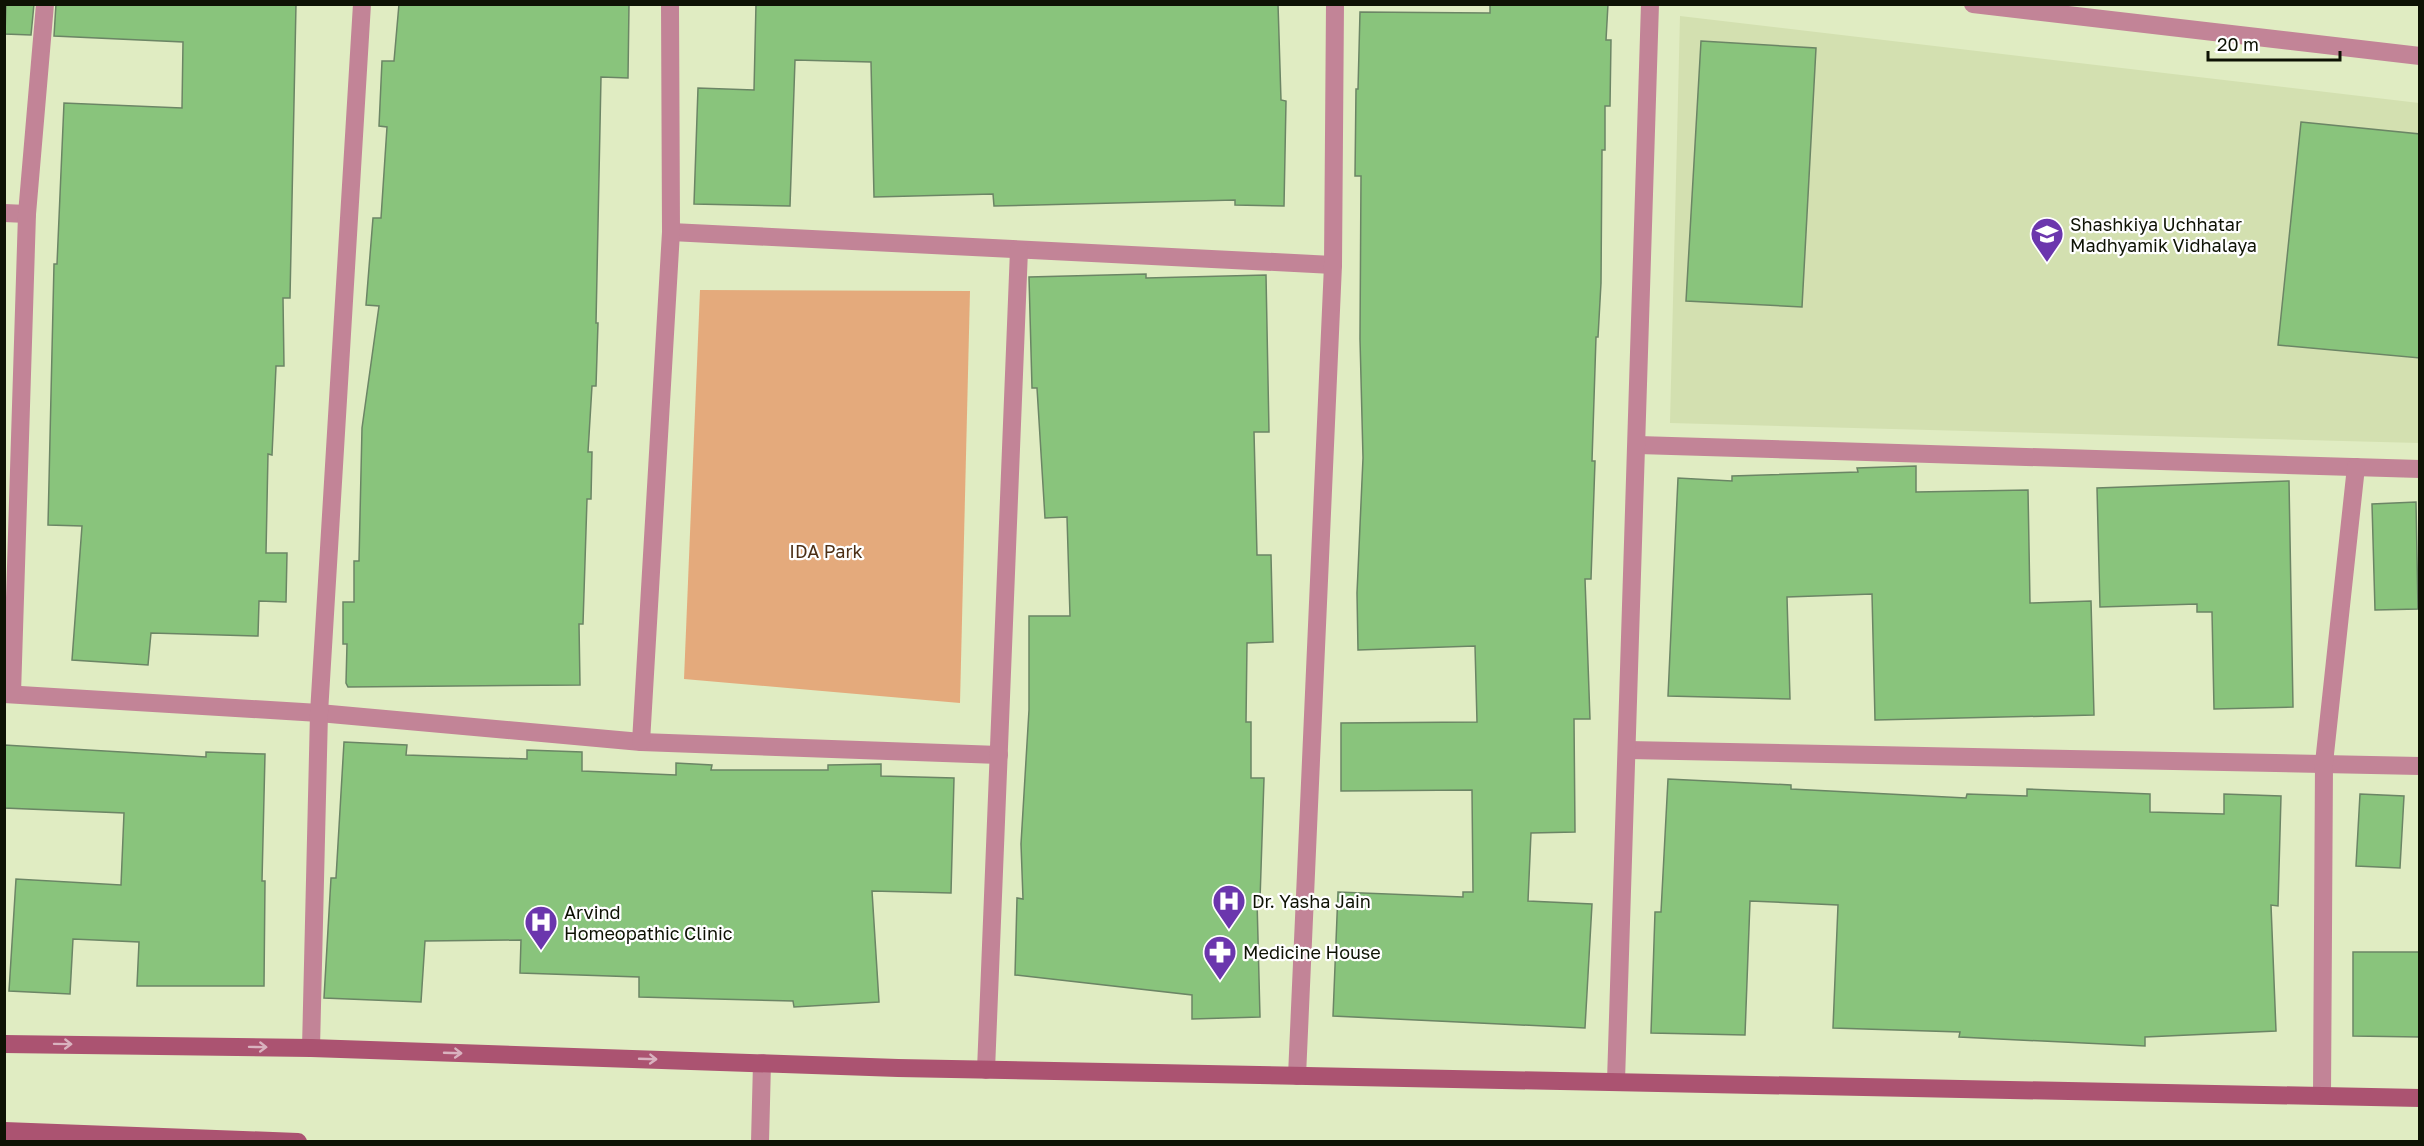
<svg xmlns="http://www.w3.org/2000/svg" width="2424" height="1146" font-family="'Golos Text',sans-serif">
	<rect width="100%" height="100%" fill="#e0ecc2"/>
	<path fill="#d3e0b0" d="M1680 16 2419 103V443L1670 423Z"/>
	<path fill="#e4aa7c" d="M700 290 970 291 960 703 684 679Z"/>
	<g fill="#89c47c" stroke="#6b8565" stroke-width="1.5">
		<path d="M6 4H34L31 35 5 34Z"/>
		<path d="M56 4H296L290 298H283L284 366H276L272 455 268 454 266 553H287L286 602 259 601 258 636 151 633 148 665 72 660 82 526 48 525 54 264H57L64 103 182 108 183 42 54 36Z"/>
		<path d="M399 4H629L628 78 601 77 596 323H598L596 386H592L588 452H592L591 499H587L583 624H579L580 685 348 687 346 683 347 644H343V602H354V561H359L362 428 379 306 366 305 373 218H381L387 127 379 126 382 61H394Z"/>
		<path d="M756 4H1278L1281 100 1286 101 1284 206 1235 205V200L994 206 993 194 874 197 871 62 795 60 790 206 694 204 698 88 754 90Z"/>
		<path d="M1490 4H1608L1606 40H1611L1610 106H1605V150H1602L1601 283 1598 337H1596L1592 461H1595L1591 579H1585L1590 719H1574L1575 832 1531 833 1528 901 1592 904 1585 1028 1333 1016 1338 892 1463 897V892H1473L1472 790 1341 791V723L1477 722 1475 646 1358 650 1357 593 1363 458 1360 339 1361 176H1355L1356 89H1358L1360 12 1490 13Z"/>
		<path d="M1701 41 1816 48 1802 307 1686 301Z"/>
		<path d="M2301 122 2420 134V358L2278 345Z"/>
		<path d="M1146 274V278L1266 275 1269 432H1254L1257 555H1271L1273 642 1247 643 1246 722H1251V778H1264L1260 900H1257L1260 1017 1192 1019V995L1015 975 1017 898 1023 899 1021 844 1029 710V616H1070L1067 517 1045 518 1037 388H1032L1029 277Z"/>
		<path d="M1916 466V492L2028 490 2030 603 2091 601 2094 715 1875 720 1872 594 1787 597 1790 699 1668 696 1678 478 1732 481V476L1858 472 1857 468Z"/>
		<path d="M2289 481 2293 707 2214 709 2212 612H2197V604L2100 607 2097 488Z"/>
		<path d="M2416 502 2418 609 2375 610 2372 504Z"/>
		<path d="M344 742 407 745 406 755 527 759V750L582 752V771L676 775V763L712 765 711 770H828V765L881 764V776L954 778 951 893 872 891 879 1002 794 1007 793 1001 639 997V977L520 973 521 940 425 941 421 1002 324 998 331 878H336Z"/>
		<path d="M4 745 206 757V752L265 754 262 881H265L264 986H137L139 942 73 939 70 994 9 991 16 879 121 885 124 813 4 808Z"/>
		<path d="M1668 779 1791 785V789L1966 798 1967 794 2027 796V789L2150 794V812L2224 814V794L2281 796 2278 906 2271 905 2276 1031 2145 1037V1046L1959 1037 1960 1032 1833 1028 1838 905 1750 901 1745 1035 1651 1033 1655 912H1661Z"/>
		<path d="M2360 794 2404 796 2400 868 2356 866Z"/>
		<path d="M2353 952H2420V1037L2353 1036Z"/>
	</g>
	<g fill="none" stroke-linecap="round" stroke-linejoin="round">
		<path stroke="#c28497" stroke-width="18" d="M760 1142 762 1063"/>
		<g stroke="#c28497" stroke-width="18">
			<path d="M1973 4 2420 56"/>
			<path d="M4 213 27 214"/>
			<path d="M671 232 1333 265"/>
			<path d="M1638 445 2420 469"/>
			<path d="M4 694 319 713 641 742 999 755"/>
			<path d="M12 694 27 214 45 4"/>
			<path d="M641 742 671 232 670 4"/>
			<path d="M1628 750 2420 766"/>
			<path d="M311 1048 319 713 362 4"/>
			<path d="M986 1070 1019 250"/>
			<path d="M1297 1076 1333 265 1335 4"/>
			<path d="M1616 1081 1650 4"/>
			<path d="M2322 1096 2324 763 2356 467"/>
		</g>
		<g stroke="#ab5371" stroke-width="18">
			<path d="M4 1044 311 1048 898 1068 2420 1098"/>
			<path d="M4 1131 298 1142"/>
		</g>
	</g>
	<defs><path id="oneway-shaft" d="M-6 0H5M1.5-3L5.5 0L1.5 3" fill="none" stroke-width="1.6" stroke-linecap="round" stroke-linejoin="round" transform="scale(1.5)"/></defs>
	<g stroke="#d9b2bf">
		<use href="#oneway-shaft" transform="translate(63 1044) rotate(1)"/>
		<use href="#oneway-shaft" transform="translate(258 1047) rotate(1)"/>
		<use href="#oneway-shaft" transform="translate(453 1053) rotate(2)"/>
		<use href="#oneway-shaft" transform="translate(648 1059) rotate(2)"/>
	</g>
	<defs>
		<symbol id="school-pin" viewBox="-11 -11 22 30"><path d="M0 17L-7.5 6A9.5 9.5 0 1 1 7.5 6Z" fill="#6b36ad" stroke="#fff"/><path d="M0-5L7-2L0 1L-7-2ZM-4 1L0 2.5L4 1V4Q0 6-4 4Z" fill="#fff"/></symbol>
		<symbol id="hospital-pin" viewBox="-11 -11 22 30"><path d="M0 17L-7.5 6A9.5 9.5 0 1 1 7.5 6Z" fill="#6b36ad" stroke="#fff"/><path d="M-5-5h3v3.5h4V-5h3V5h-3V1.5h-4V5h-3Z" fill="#fff"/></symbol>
		<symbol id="pharmacy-pin" viewBox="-11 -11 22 30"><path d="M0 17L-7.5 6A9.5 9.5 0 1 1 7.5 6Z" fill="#6b36ad" stroke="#fff"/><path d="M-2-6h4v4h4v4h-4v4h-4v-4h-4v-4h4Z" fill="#fff"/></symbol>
	</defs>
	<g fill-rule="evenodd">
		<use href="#school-pin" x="2028" y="215" width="38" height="52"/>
		<use href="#hospital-pin" x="1210" y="882" width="38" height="52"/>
		<use href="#hospital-pin" x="522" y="903" width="38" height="52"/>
		<use href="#pharmacy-pin" x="1201" y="933" width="38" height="52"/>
	</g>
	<g text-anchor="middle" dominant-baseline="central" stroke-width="4.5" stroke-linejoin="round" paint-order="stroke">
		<g font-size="18" fill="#0e1204" stroke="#fff" text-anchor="start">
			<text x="2070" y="224">Shashkiya Uchhatar<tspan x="2070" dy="21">Madhyamik Vidhalaya</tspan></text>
			<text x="1252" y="901">Dr. Yasha Jain</text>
			<text x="564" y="912">Arvind<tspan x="564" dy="21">Homeopathic Clinic</tspan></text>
			<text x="1243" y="952">Medicine House</text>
		</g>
		<g font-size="18" fill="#4d3016" stroke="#fff">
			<text x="826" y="551">IDA Park</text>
		</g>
	</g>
	<rect width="2424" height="1146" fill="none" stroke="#0e1204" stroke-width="12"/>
	<path d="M2208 51v9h132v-9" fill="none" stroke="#0e1204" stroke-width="3"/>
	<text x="2217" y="51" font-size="18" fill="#0e1204" stroke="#ffffff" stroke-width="4.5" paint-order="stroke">20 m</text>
</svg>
